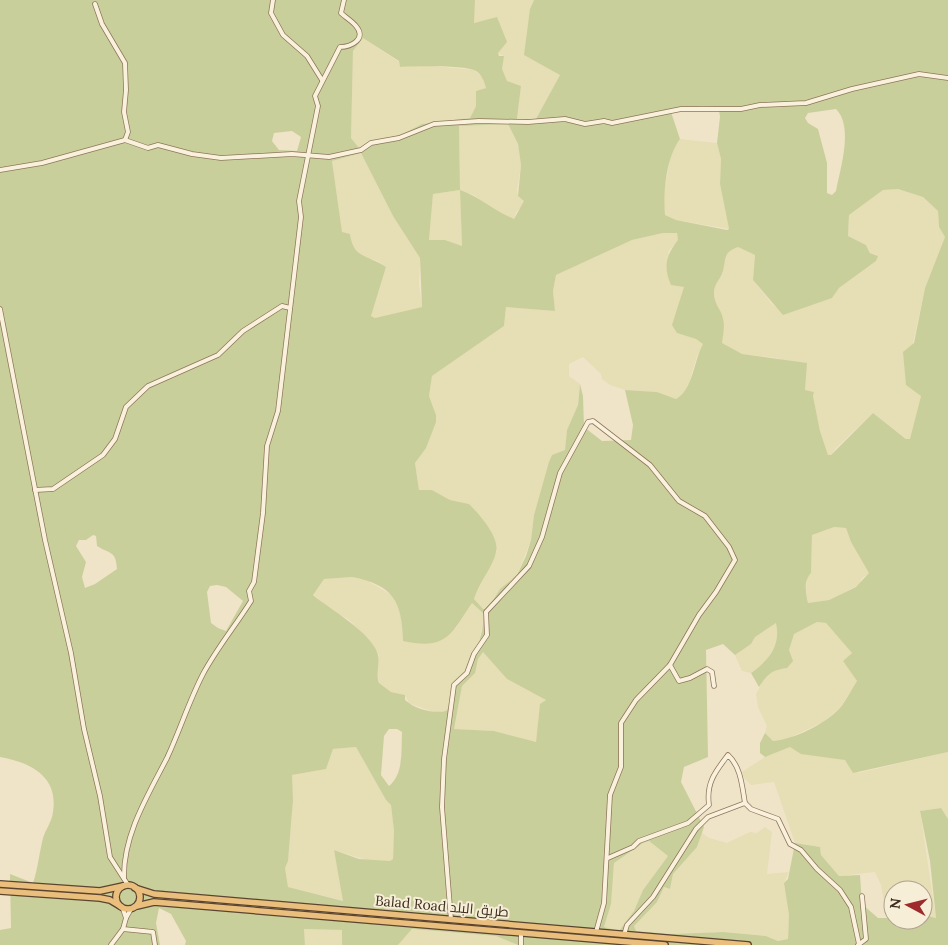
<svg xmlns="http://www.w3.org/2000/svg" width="948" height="945" font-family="Lora,Cairo,serif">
	<rect width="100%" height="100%" fill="#f0e4c8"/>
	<g fill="#e6deb5">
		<path d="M475 0H534L530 9 560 75 536 119 517 120 521 86 507 81 501 69 504 56 497 53 506 42 497 18 473 23Z"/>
		<path d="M363 38 399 62 400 67 422 65 474 70 482 77 486 88 476 91V106L470 118 422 124 401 135 368 142 359 148 351 138 353 51Z"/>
		<path d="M508 124 518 144 521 165 517 190 518 196 525 201 523 206 516 212 514 219 497 213 474 195 460 191 462 246 445 240H429L433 194 460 190 459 125Z"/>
		<path d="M680 139 717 143 721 159 720 184 729 229 676 220 665 215 663 195 672 150Z"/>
		<path d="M361 153 393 216 420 258 419 284 422 307 375 318 371 316 386 267 378 261 361 256 351 243 350 234 342 233 332 161Z"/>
		<path d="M898 189 923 197 938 211 939 227 945 237 925 288 913 343 921 396 911 439H907L873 413 836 448 831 455H828L820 431 813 396 814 392 805 390 789 362 777 358 741 354 722 343 723 318 716 308 714 292 716 281 723 273 724 257 729 250 738 247 755 255 753 280 772 304 780 310 832 298 839 288 876 261 877 255 871 253 866 245 848 236 849 215 883 190Z"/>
		<path d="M663 233H677L678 240 668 252 684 287 677 333 696 339 704 344 697 356 689 383 682 396 676 399 657 392 625 390 610 385 602 379 601 374 583 357 569 364V376L580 384 578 405 567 430 565 451 552 455 534 515 531 540 517 575 500 589 487 610H483L474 599 478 586 497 551 469 504 450 500 432 490H419L415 463 426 447 436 415 429 396 432 376 504 326 506 307 555 311 553 291 556 275 632 240Z"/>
		<path d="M833 527 846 528 851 542 870 573 862 578 859 585 829 600 808 603 806 588 807 577 811 573 812 535Z"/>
		<path d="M352 577 366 580 395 597 402 614 403 641 456 628 472 603 484 614 479 642 471 654 465 671 454 681 450 705 446 711 436 713 409 703 405 695 391 692 379 683 376 665 379 655 369 639 348 619 331 610 313 594 324 579Z"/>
		<path d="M817 622 826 623 852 653 843 661 857 681 840 708 823 722 785 740 773 741 765 733 767 726 758 707 756 694 766 676 773 670 787 668 790 642 794 634Z"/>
		<path d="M776 623 778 633 776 645 765 662 751 673 742 671 735 655 751 644 755 637Z"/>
		<path d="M483 652 507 679 546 700 540 705 536 743 494 731 454 729 462 686 474 673 478 659Z"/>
		<path d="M356 747 386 800 391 805 394 831 393 859 391 861H370L334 850 344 901 288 887 285 868 288 861 292 813V775L326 769 333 749Z"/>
		<path d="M790 747 845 760 858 773 948 752V819L940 808 920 811 936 918 923 915V890H893V918L887 917 881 885 875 872 839 876 821 855 820 847 795 843 774 782 751 785 744 778 742 772 765 757Z"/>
		<path d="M704 827 702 833 709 838 727 843 750 832 757 833 765 827 772 832 767 874 789 872 784 883 789 915 788 939 778 941 766 936 723 932 672 934 635 931 634 926 638 920 657 902 664 887 670 889 673 874 697 847Z"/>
		<path d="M649 841 668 856 643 890 634 911 619 932 604 927 611 904 614 863 643 843Z"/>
		<path d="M304 929 342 930V945H305Z"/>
		<path d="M412 929 496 936 518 945H398Z"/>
	</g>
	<path fill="#c9cf9b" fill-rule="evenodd" d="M0 0H475L474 23 497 17 507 42 498 53 499 56H504L502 69 507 81 521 86 517 119H536L560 75 524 55 530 9 534 0H948V752L853 773 845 760 801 754 790 747 765 757 760 753V743L765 733 773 741C795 739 825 724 840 708 846 701 851 690 857 681L843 661 852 653 826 623 817 622 794 634 789 650 793 661 787 668C772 670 767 674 759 687L751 673C769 660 781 646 776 623L755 637 751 644 735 655 723 644 706 650 708 757 684 767 681 782 704 827 697 847 673 874 670 889 664 887 657 902 634 926 636 931 672 934 723 932 766 936 778 941 788 939 789 915 784 883 788 879 795 843 820 847 821 855 839 876 860 875 862 904 878 918H893V920H923V915L936 918 930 861 920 811 941 808 948 819V945H518L496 936 412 929 398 945H342V930L304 929 305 945H185L186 941 171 914 159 908 156 923 160 945H0V930L11 928 10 874 33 883C38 868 39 854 43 838 45 831 50 824 52 817 61 778 33 763 0 757ZM363 38 399 61 400 67C413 66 467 65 476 71 482 75 484 81 486 88L476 91V106L470 118 422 124 401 135 368 142 359 148 351 138 353 51ZM702 106 714 107 719 110 720 117 717 143 721 159 720 184 729 229 727 230 676 220 665 215C663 192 666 158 680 139L671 112ZM836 109C854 127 840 169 836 191L832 195 827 193V163L818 129 808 123 805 118 808 113ZM508 124 518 144 521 165 518 196 524 201 514 219C494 211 480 197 460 190L459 126ZM292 131 301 137 297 151 279 150 272 141 274 133ZM361 153 393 216 420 258 422 307 375 318 371 316 386 267C369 255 353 259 350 234L342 232 332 161ZM898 189 923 197 938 211 939 227 945 237 925 288 914 343 903 352 906 385 921 396 910 439H906L873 413 831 455H828L820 431 813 396 814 392 805 390 807 363 742 354 722 343C723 335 725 326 723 319 722 310 714 305 714 293 714 283 721 279 723 271 726 259 723 252 738 247L755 255 753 280 783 315 832 298 839 288 876 261 878 256 870 253 866 245 848 236 849 215 883 190ZM460 190 462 246 445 240H429L433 194ZM663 233H677L678 240C666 255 663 267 671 285L684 287 672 325 677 333 696 339 703 344C694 360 693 390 676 399L657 392 625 390 633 425 631 440 602 441 584 427 583 396 580 384 578 405 567 430 565 450 552 455 549 462 534 515 531 540 526 556 517 575 500 589 487 610 483 609 474 599C479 582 493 567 496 552 500 537 479 514 469 504L450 500 432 490H419L415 463 426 448 436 422V415L429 396 432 376 504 326 506 307 555 311 553 291 556 275 632 240ZM834 527 846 528 851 542 869 573 856 587 829 600 808 603C806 593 803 581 811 573L812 535ZM93 535 96 536 97 546C109 554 116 550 117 569L95 584 85 588 82 577 86 562 76 546 79 540H86ZM352 577C394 585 402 602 403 641 446 650 450 636 472 603L484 614 482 631 479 642 471 654 465 671 454 681 451 689 450 705 446 711C433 714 415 709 405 700V695L391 692 379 683C375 673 381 662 377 652 369 631 331 610 313 595L324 579ZM217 585 226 587 243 601 226 631 218 628 211 623 207 592 210 586ZM483 652 507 679 546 700 540 704 536 742 494 731 454 729 462 686 475 673 478 659ZM389 729H397L402 732C401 750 404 774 389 786L381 775 384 736ZM356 747 386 800 391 805 394 831 393 859 390 861 359 859 334 850 343 901 288 887 285 868 288 861 293 800 292 775 326 769 333 749ZM649 841 668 856 643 890 634 911 619 931 604 927 611 904 614 863 643 843Z"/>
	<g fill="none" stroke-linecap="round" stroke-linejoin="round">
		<defs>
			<g id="minor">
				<path d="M273 0 271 13 283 35 307 56 322 80"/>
				<path d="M95 4 102 24 125 63 126 90 124 112 128 132 125 140"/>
				<path d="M0 170 42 163 125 140 148 148 158 145 192 154 221 158 292 154 329 157 361 150 371 143 399 138 434 124 479 121 528 122 565 119 585 124 604 121 612 123 681 109H741L760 105 806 103 852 89 919 74 948 78"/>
				<path d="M0 309 45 540 71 653 84 729 100 796 110 857 128 885"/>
				<path d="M35 490 53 489 103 455 115 439 126 407 148 386 218 355 243 331 282 306 290 308"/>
				<path d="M670 665 679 681 690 678 707 669 712 672 714 686"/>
				<path d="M608 858 633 847 639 841 688 823 709 805C706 783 715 772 728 755 741 767 742 786 745 803"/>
				<path d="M124 878C123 835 148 795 167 758 180 730 189 701 203 674 217 648 236 625 251 601L249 591 254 582 263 513 267 446 278 411 301 217 299 201 318 106 315 96 340 47C351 47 367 39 356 26 352 21 345 17 341 13L344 0"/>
				<path d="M123 909 126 918 131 909"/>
				<path d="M451 920 442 807 444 759 454 685 467 673 474 654 487 635 486 612 529 566 542 537 560 473 588 422 593 421 650 465 679 501 705 516 729 547 735 560 716 592 699 615 670 665 636 700 621 723V767L610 795 604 903 596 932"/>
				<path d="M123 929 153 932 155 945"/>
				<path d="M521 933V945"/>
				<path d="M624 935 627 925 653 897 696 829 708 817 745 803 751 809 778 819 790 844 801 850 817 869 840 890 851 907 859 944"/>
				<path d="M111 945 123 929 126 918"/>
				<path d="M858 945 866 939 862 896"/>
			</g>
			<g id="trunk">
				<path d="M0 884 100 891 123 886"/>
				<circle cx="128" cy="897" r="12"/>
				<path d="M135 888 154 894 748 945"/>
				<path d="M0 891 100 898 110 900 120 906"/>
				<path d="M137 906 154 902 665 945"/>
			</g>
		</defs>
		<use href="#minor" stroke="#8d765c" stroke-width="5.5"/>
		<use href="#trunk" stroke="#5b4430" stroke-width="8"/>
		<use href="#minor" stroke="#faf1dc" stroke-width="4"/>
		<use href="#trunk" stroke="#eabe7c" stroke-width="5.5"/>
	</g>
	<g text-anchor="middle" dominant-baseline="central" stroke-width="4" stroke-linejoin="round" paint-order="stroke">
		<g font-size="14" fill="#3d2e20" stroke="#f7eed8">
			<text transform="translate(442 906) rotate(5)">Balad Road طريق البلد</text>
		</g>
	</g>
	<g transform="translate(908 905) rotate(277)"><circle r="24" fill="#f7eed8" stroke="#ada18e"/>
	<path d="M0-4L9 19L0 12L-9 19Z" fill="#9e2a2b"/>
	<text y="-8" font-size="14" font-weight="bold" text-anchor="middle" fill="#3d2e20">N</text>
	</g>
</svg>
